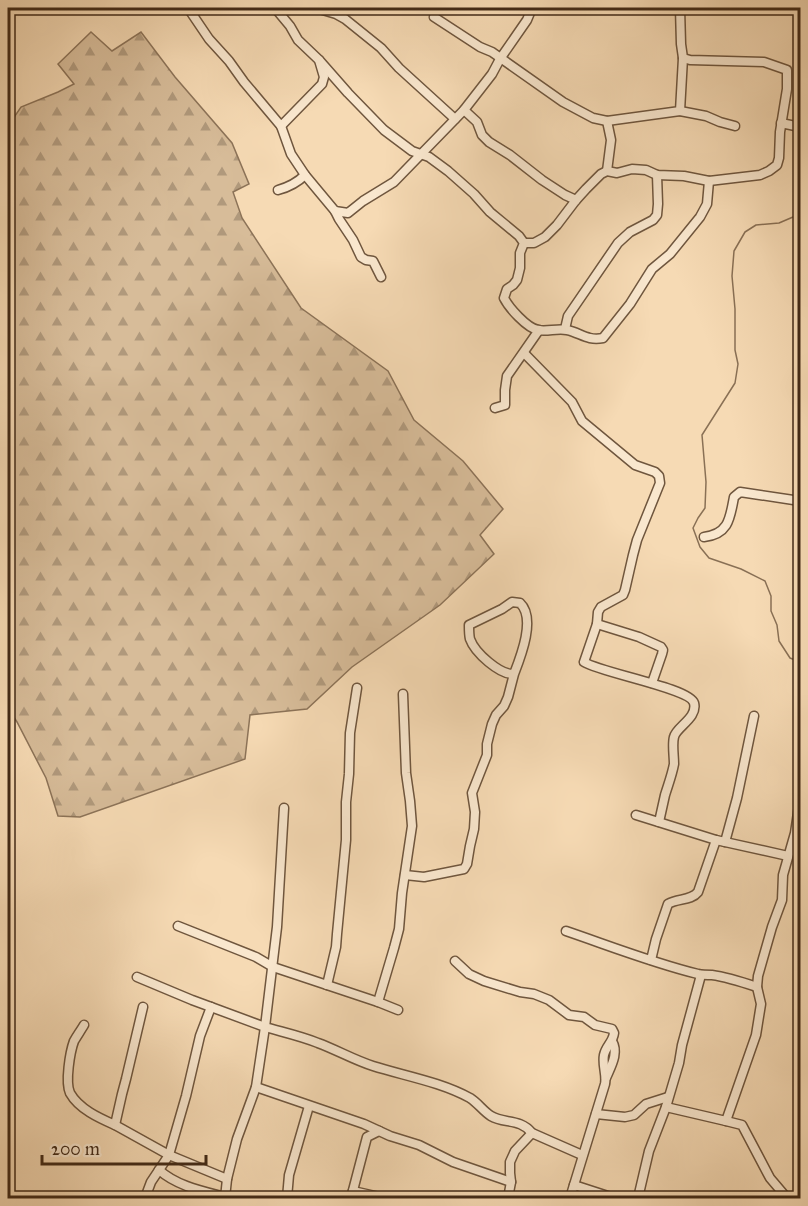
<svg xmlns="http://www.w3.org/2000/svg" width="808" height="1206" font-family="'IM FELL Great Primer',serif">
	<defs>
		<pattern id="forest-firs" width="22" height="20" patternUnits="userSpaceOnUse" patternTransform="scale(1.5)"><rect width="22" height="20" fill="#d7bc99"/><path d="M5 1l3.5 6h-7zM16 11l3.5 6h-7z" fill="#b0997c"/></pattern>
	</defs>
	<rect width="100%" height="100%" fill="#f6dab4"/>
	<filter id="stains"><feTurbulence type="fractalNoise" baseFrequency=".00333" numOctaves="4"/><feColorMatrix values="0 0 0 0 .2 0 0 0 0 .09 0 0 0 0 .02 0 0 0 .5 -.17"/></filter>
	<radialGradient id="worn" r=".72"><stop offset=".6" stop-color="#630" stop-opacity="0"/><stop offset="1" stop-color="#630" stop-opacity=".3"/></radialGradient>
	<path fill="url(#forest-firs)" stroke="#8c7358" stroke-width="1.5" d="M91 32 112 51 141 32 175 77 232 143 249 184 233 192 242 218 301 308 388 371 414 420 463 461 503 509 480 535 494 554 440 605 352 667 307 709 250 715 245 759 80 817 58 816 46 778 17 722 8 708V126L21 107 58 92 74 84 58 64Z"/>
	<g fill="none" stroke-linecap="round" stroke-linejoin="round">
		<g stroke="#897055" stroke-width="1.5">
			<path d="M800 214 779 223 756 225 745 232 734 251 732 276 735 309V350L738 364 735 383 702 435 706 482 705 508 698 518 693 528 700 547 709 558 741 569 765 581 771 596V611L777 625 779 641 790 658 800 662"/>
			<path d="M800 959C797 987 793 1019 800 1046"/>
			<path d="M798 1198 800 1194"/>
		</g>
		<defs>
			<g id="minor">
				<path d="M188 8 209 39 229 61 244 82 281 126 322 84 324 77 319 60 298 40 290 26 275 8"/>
				<path d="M316 8 336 14 345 19 381 48 399 68 455 119"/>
				<path d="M434 17 480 47 492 52 563 102 593 118 607 121 680 111 683 58"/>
				<path d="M319 60 348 93 384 130 412 151 429 157 448 171 474 194 490 212 519 236 524 243 520 253V268L517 280 513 285 507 289 504 298C509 308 527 328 538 330 547 332 557 328 567 330 581 333 587 341 603 338L630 304 652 269 670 254 700 217 707 204 709 181"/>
				<path d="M464 110 477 122 482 135 489 142 510 155 542 180 565 195 576 200"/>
				<path d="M680 111 706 116 720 122 735 126"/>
				<path d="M607 121 611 140 607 171"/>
				<path d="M781 123 800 127"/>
				<path d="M281 126 291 154 305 175 335 211 348 213 363 201 394 182 464 110 492 74 500 59 527 20 532 8"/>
				<path d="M278 190C289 187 297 183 305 175"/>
				<path d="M335 211 339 219 353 240 361 257 366 260 373 261 381 277"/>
				<path d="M524 243H534L545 237 557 225 576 200 586 189 601 174 607 171 617 173 632 169 646 170 657 175 684 176 709 181 760 175 769 171 777 165 779 158 780 132 787 89V70L764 62 690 60 683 58 681 44 680 8"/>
				<path d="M565 329 568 316 618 243 630 232 653 220 657 215 658 204 657 175"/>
				<path d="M524 353 572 402 582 421 635 465 655 472 659 476 660 483 637 540 633 555 625 590 623 595 601 607 598 612 597 624 584 662C601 673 690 688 694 703 698 718 676 727 674 737 672 744 674 756 674 764 672 775 668 785 665 795 663 804 661 813 659 822"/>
				<path d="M495 408 505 405V390L507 376 539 330"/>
				<path d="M704 537C729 534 730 518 734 497L740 492 800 501"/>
				<path d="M597 624 639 637 661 647 663 650 662 654 652 683"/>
				<path d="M284 808 277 927 265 1027C282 1032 301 1036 318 1043 337 1050 354 1060 373 1066 405 1076 441 1082 470 1098 478 1103 483 1111 491 1116 504 1124 520 1118 532 1133L582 1155"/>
				<path d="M636 815 716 840 788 856"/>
				<path d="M725 842 737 798 754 716"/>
				<path d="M405 875 424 877 464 869 467 864 470 846 474 829 475 812 472 793 487 755V744L492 724 496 715 504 706 508 697 514 674C500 675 475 653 470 639 469 635 469 629 469 625L502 609 512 602 520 603C536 618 521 656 514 674"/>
				<path d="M178 926 256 957 273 967 378 1002 398 1010"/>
				<path d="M566 931C610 946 653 963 698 974 703 975 707 975 712 975 727 977 742 982 757 987"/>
				<path d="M651 960 656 939 668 904C678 898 691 901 698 892L716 840"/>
				<path d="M455 961 469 974 484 981 520 992 534 994 549 1000 569 1015 584 1017 595 1025 612 1029 614 1033C613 1042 606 1046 604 1055 602 1065 607 1075 605 1084L570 1198"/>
				<path d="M137 977 192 1000 265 1027 256 1087 237 1139 227 1179 225 1198"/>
				<path d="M327 985 336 947 337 934 346 840V802L349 774 350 733 357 688"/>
				<path d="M378 1002 394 948 399 929 402 893 412 826 410 801 406 773 403 694"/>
				<path d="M143 1007 126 1079 122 1094 115 1125 169 1155 227 1179"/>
				<path d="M84 1025C81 1030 77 1036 74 1041 70 1052 65 1082 70 1093 79 1109 99 1118 115 1125"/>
				<path d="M606 1078C611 1066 619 1053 612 1041"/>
				<path d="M256 1087 364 1124 390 1136 419 1145 453 1162 511 1182"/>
				<path d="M666 1107 726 1121 756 1035 761 1004 757 987 758 976 772 927 782 900 783 875 795 833 800 799"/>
				<path d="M596 1114 625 1117 634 1115 646 1104 668 1097"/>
				<path d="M726 1121 742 1125 770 1178 787 1198"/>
				<path d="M159 1170C177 1186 202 1191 225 1197"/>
				<path d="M574 1185 614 1198"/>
				<path d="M353 1191 384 1198"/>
				<path d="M145 1198 151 1182 169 1155 186 1096 200 1036 211 1007"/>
				<path d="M287 1198 289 1175 309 1106"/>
				<path d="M351 1198 367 1137 379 1131"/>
				<path d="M508 1198 511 1182 510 1173V1162L515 1151 532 1133"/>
				<path d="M638 1198 649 1151 666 1107 679 1063 682 1045 701 975"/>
			</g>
		</defs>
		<use href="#minor" stroke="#6f563e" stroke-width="11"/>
		<use href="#minor" stroke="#f9e7ce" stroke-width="8"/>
	</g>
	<rect width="808" height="1206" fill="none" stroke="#f6dab4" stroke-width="30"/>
	<rect x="9" y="9" width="790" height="1188" fill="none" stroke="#422a17" stroke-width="3"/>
	<rect x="15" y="15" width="778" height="1176" fill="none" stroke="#422a17" stroke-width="1.5"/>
	<path d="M42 1155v9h164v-9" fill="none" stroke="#422a17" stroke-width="3"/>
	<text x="51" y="1155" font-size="18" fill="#422a17" stroke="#f9e7ce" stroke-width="4.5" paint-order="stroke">200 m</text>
	<rect width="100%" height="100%" filter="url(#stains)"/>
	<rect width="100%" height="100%" fill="url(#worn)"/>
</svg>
